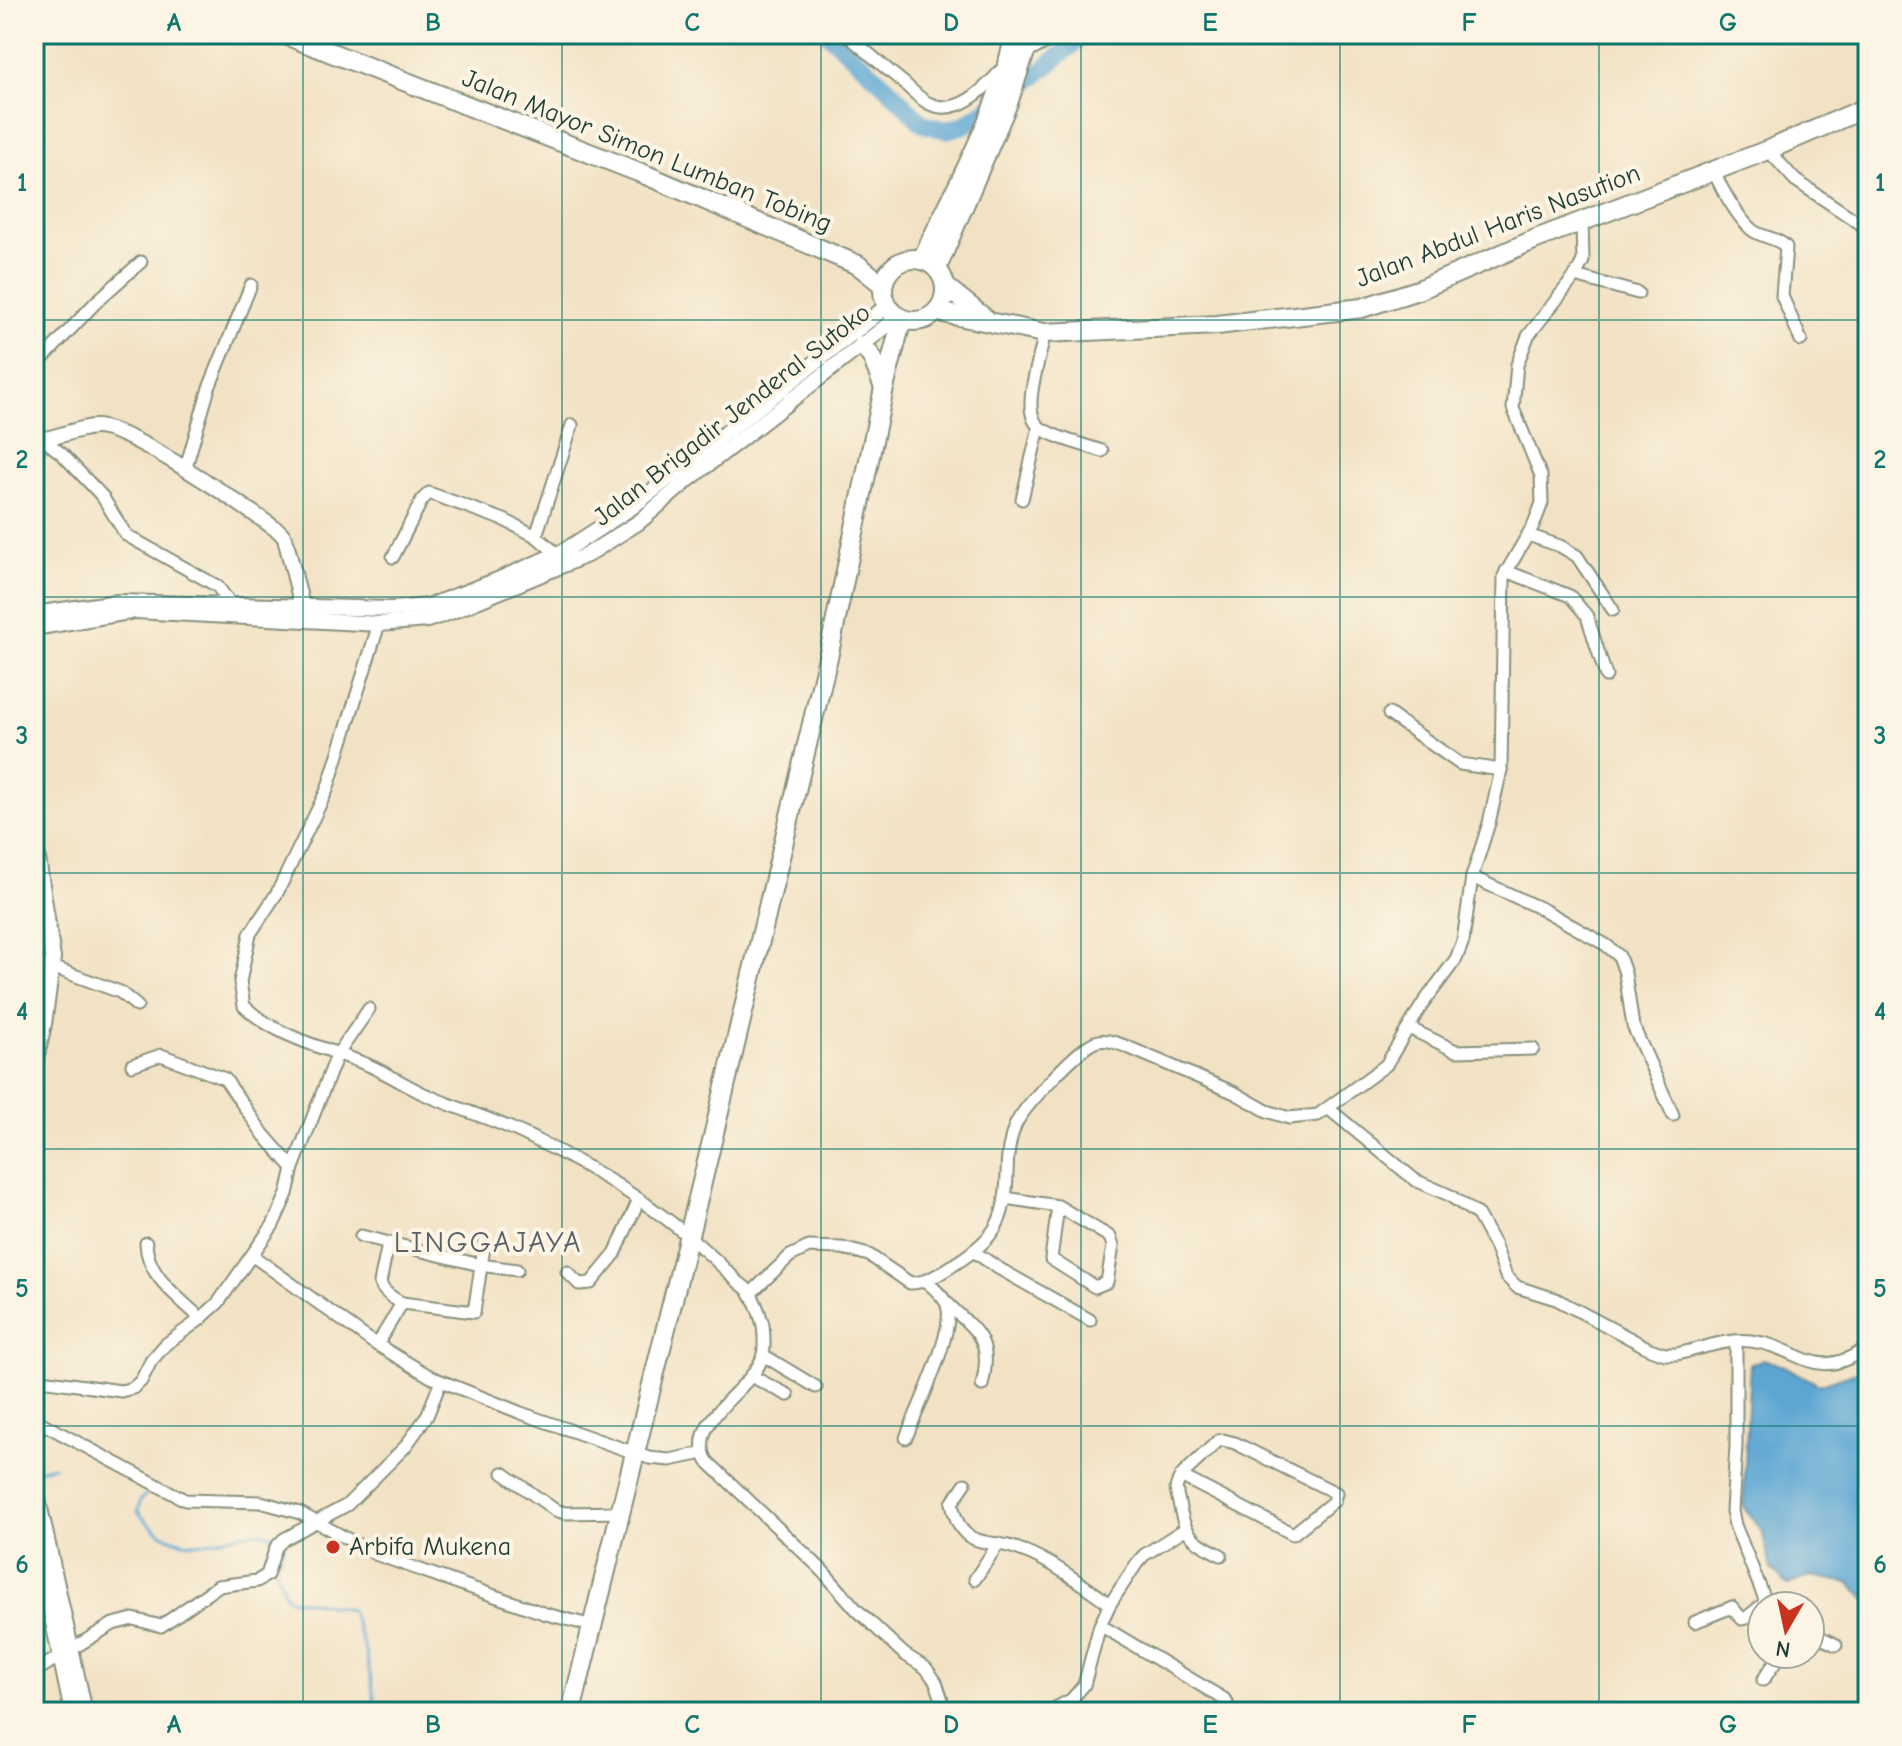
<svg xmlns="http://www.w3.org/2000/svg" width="1902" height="1746" font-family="'Comic Neue',sans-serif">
	<rect width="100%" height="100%" fill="#fcf5e5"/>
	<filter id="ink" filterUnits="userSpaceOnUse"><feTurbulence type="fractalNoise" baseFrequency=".0125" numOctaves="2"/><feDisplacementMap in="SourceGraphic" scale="16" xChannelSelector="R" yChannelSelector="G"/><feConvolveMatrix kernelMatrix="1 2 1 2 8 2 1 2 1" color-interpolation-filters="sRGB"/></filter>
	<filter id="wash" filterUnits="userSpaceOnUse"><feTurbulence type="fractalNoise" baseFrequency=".006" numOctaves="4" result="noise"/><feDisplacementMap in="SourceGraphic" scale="32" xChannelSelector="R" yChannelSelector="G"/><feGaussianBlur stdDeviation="1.8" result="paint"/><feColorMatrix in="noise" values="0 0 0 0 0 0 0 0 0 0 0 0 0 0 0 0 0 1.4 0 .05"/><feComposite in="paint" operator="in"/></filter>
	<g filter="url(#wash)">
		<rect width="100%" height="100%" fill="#f2e2c4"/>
		<path fill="#5ba6d3" stroke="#3d7284" stroke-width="2" d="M1763 1359 1786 1367 1819 1385 1868 1368V1602L1850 1583 1810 1576 1788 1585 1771 1569 1762 1530 1743 1507 1750 1365Z"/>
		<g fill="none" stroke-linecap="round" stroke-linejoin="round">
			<g stroke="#5ba6d3" stroke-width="3">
				<path d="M34 1471 53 1466"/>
				<path d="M146 1494 140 1501 138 1512C194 1579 239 1512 279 1539"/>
				<path d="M284 1545 276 1570 285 1595 292 1600 309 1601 351 1610 366 1653 376 1706 380 1712"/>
			</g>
			<path stroke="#5ba6d3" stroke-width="18" d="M828 34 887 87 923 124 946 130 964 125 1038 74 1085 34"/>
		</g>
	</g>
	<g filter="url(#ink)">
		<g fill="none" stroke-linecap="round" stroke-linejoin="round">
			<defs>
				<g id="minor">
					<path d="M846 34C865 50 884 67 904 83 911 90 919 98 928 103 957 118 985 89 1002 69"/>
					<path d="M1864 34 1868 39"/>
					<path d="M1023 55 1061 34"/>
					<path d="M1768 150 1795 180 1868 229"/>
					<path d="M1713 170C1721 188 1737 217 1752 230 1762 238 1777 237 1786 247L1782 296 1801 340"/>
					<path d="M1575 276 1638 293"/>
					<path d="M1044 333C1042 358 1017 414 1042 429 1060 440 1083 444 1102 451"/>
					<path d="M34 368 97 301 141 262"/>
					<path d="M44 440 62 454 102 496 126 535 217 586 231 604"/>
					<path d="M185 470 209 388 251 285"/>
					<path d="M1022 499 1039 427"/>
					<path d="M1528 535 1560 546 1577 556 1613 610"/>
					<path d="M536 536 572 425"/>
					<path d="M393 557 422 500 429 493 504 520 536 536 557 554"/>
					<path d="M1506 571 1570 596 1587 616 1606 676"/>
					<path d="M379 624 327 790 277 893 250 934 240 982 244 1006C279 1039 325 1047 368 1065 386 1073 404 1084 422 1093 457 1109 494 1119 528 1136 605 1173 677 1219 736 1280 740 1284 746 1287 749 1292 756 1300 760 1315 763 1325 764 1334 765 1346 763 1355 755 1389 684 1420 707 1461L821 1569 856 1609 904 1654 926 1668 936 1682 946 1712"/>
					<path d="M1389 714 1460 764 1501 770"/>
					<path d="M1472 877 1544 910 1606 945 1619 956 1625 973 1633 1026 1673 1115"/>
					<path d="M52 967 120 992 137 1006"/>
					<path d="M1409 1028 1456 1051 1533 1049"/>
					<path d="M132 1065 161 1055 225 1079 264 1135 293 1168"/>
					<path d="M1329 1109 1415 1180 1449 1195 1478 1215 1495 1246 1506 1276 1517 1287 1556 1299 1650 1349 1665 1354H1677C1700 1349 1728 1338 1751 1341 1801 1347 1814 1385 1868 1347"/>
					<path d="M1005 1198 1058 1206 1110 1237 1113 1246 1107 1282 1095 1287 1051 1259 1058 1206"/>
					<path d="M361 1236 480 1265 517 1270"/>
					<path d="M146 1243C147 1277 179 1297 201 1319"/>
					<path d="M388 1244 380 1283C383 1292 394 1299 402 1303L474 1312 485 1241"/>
					<path d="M973 1251 998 1268 1090 1320"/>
					<path d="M253 1256 371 1341 431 1377 521 1413 649 1458 670 1460 703 1453"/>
					<path d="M567 1272 579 1284 591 1283 615 1254 639 1199"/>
					<path d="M751 1293 790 1256 809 1247 842 1248 869 1255 910 1283C927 1283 941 1273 955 1264 994 1239 1006 1222 1007 1174 1007 1158 1009 1141 1015 1126 1022 1108 1078 1049 1095 1042 1106 1038 1116 1043 1125 1046L1235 1093 1267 1111 1289 1118 1318 1115 1386 1065 1422 1005 1456 959 1463 941 1472 877 1489 823 1501 770 1504 576 1534 524 1542 503 1541 476 1513 408 1517 365 1528 336 1575 276 1583 261 1582 221"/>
					<path d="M947 1303C978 1333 993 1340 982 1385"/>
					<path d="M1736 1342V1446L1732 1511 1735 1525 1766 1602 1771 1606"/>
					<path d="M377 1345 402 1303"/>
					<path d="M763 1355 816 1387"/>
					<path d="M751 1376 788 1395"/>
					<path d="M34 1379 121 1391 133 1388 141 1381 151 1361 166 1344 198 1321 218 1303 273 1225 287 1194 293 1168 337 1055 369 1009"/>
					<path d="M34 1419 185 1500 261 1502 300 1513 375 1554 546 1614 593 1626"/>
					<path d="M906 1438C916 1411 956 1331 947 1305 944 1296 933 1288 926 1281"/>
					<path d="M503 1473 555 1510 565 1513 622 1512"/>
					<path d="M1181 1476 1293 1534 1334 1501 1336 1493 1235 1443 1223 1440 1218 1441 1184 1473C1180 1478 1177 1483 1176 1489 1185 1529 1182 1537 1221 1555"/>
					<path d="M965 1484 952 1503C958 1534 968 1541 998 1544"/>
					<path d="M975 1579 998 1544C1039 1550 1077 1581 1110 1604"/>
					<path d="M1695 1622 1732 1607 1742 1619 1746 1618 1766 1602"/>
					<path d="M1100 1625 1224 1699 1227 1703 1223 1712"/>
					<path d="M1810 1632 1836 1645"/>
					<path d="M34 1672 113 1624 133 1619 161 1626 218 1586 257 1581 267 1575 276 1547 284 1539 347 1505 405 1447 427 1416 441 1381"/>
					<path d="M1763 1680 1781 1654"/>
					<path d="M1048 1712 1071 1700 1084 1685 1100 1625 1110 1604 1137 1563 1144 1555 1185 1529"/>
				</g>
				<g id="tertiary">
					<path d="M34 441C54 439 74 429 94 427 127 424 249 510 280 532L285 538 302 606"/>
					<path d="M34 614 118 602 393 609 429 606 495 581 564 551 632 507 887 306"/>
					<path d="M34 628 135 611 379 624 427 620 448 613 587 555 639 522 688 480 898 317"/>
					<path d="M34 832 53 958 44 1024 34 1070"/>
					<path d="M34 927 38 957 34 988"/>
					<path d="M34 1481 85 1712"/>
					<path d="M34 1532 72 1712"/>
				</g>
				<g id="primary">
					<path d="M283 34 646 175 858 265 883 285"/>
					<circle cx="914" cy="290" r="31"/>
					<path d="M922 259C957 186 998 114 1015 34"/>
					<path d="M937 268 1008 103 1031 34"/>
					<path d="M946 287 986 319"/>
					<path d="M938 312 1044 333 1217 325 1362 308 1421 289 1536 239 1768 150 1868 107"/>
					<path d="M863 345 873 359 884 388"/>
					<path d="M571 1712 706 1166 829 653 884 388 902 319"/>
				</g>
			</defs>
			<use href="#minor" stroke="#88907c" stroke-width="15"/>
			<use href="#tertiary" stroke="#88907c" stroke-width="18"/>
			<use href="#primary" stroke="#88907c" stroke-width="22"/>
			<use href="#minor" stroke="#fff" stroke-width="11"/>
			<use href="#tertiary" stroke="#fff" stroke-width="14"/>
			<use href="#primary" stroke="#fff" stroke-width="18"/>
		</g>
	</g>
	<path fill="none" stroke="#0f766e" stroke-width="2" stroke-opacity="0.55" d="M303 34V1712M562 34V1712M821 34V1712M1081 34V1712M1340 34V1712M1599 34V1712M34 320H1868M34 597H1868M34 873H1868M34 1149H1868M34 1426H1868"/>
	<circle fill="#c8321e" stroke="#fcf5e5" stroke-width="3" cx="333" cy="1547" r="8"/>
	<g text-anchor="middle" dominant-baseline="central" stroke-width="8" stroke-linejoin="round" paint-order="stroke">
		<g font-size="26" fill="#1f3d34" stroke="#fcf5e5">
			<text transform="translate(647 151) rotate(22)">Jalan Mayor Simon Lumban Tobing</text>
			<text transform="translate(1498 226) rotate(-21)">Jalan Abdul Haris Nasution</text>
			<text transform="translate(732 415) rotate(-38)">Jalan Brigadir Jenderal Sutoko</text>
		</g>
		<g font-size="26" fill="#1f3d34" stroke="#fcf5e5" text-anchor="start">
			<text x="349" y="1547">Arbifa Mukena</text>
		</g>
		<g font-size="30" letter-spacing="2" fill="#5a6168" stroke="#fcf5e5">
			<text x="488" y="1242">LINGGAJAYA</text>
		</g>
	</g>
	<rect width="1902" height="1746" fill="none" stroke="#fcf5e5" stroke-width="88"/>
	<g transform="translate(1786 1630) rotate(189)"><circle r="38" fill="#fcf5e5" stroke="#a4ab9e" stroke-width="2"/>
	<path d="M0-6L14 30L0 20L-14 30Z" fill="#c8321e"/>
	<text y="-12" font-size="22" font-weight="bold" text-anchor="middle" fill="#1f3d34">N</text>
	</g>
	<rect x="44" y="44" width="1814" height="1658" fill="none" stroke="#0f766e" stroke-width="3"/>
	<g font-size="26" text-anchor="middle" font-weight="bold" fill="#0f766e">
		<text x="174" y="31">A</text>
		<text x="433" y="31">B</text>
		<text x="692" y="31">C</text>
		<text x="951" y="31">D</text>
		<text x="1210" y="31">E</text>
		<text x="1469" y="31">F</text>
		<text x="1728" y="31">G</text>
		<text x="22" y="191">1</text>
		<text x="1880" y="191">1</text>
		<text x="22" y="468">2</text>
		<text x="1880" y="468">2</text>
		<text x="22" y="744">3</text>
		<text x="1880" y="744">3</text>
		<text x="22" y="1020">4</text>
		<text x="1880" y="1020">4</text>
		<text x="22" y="1297">5</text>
		<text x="1880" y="1297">5</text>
		<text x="22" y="1573">6</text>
		<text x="1880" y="1573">6</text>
		<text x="174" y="1733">A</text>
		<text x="433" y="1733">B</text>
		<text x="692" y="1733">C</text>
		<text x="951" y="1733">D</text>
		<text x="1210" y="1733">E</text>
		<text x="1469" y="1733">F</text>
		<text x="1728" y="1733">G</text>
	</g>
</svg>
